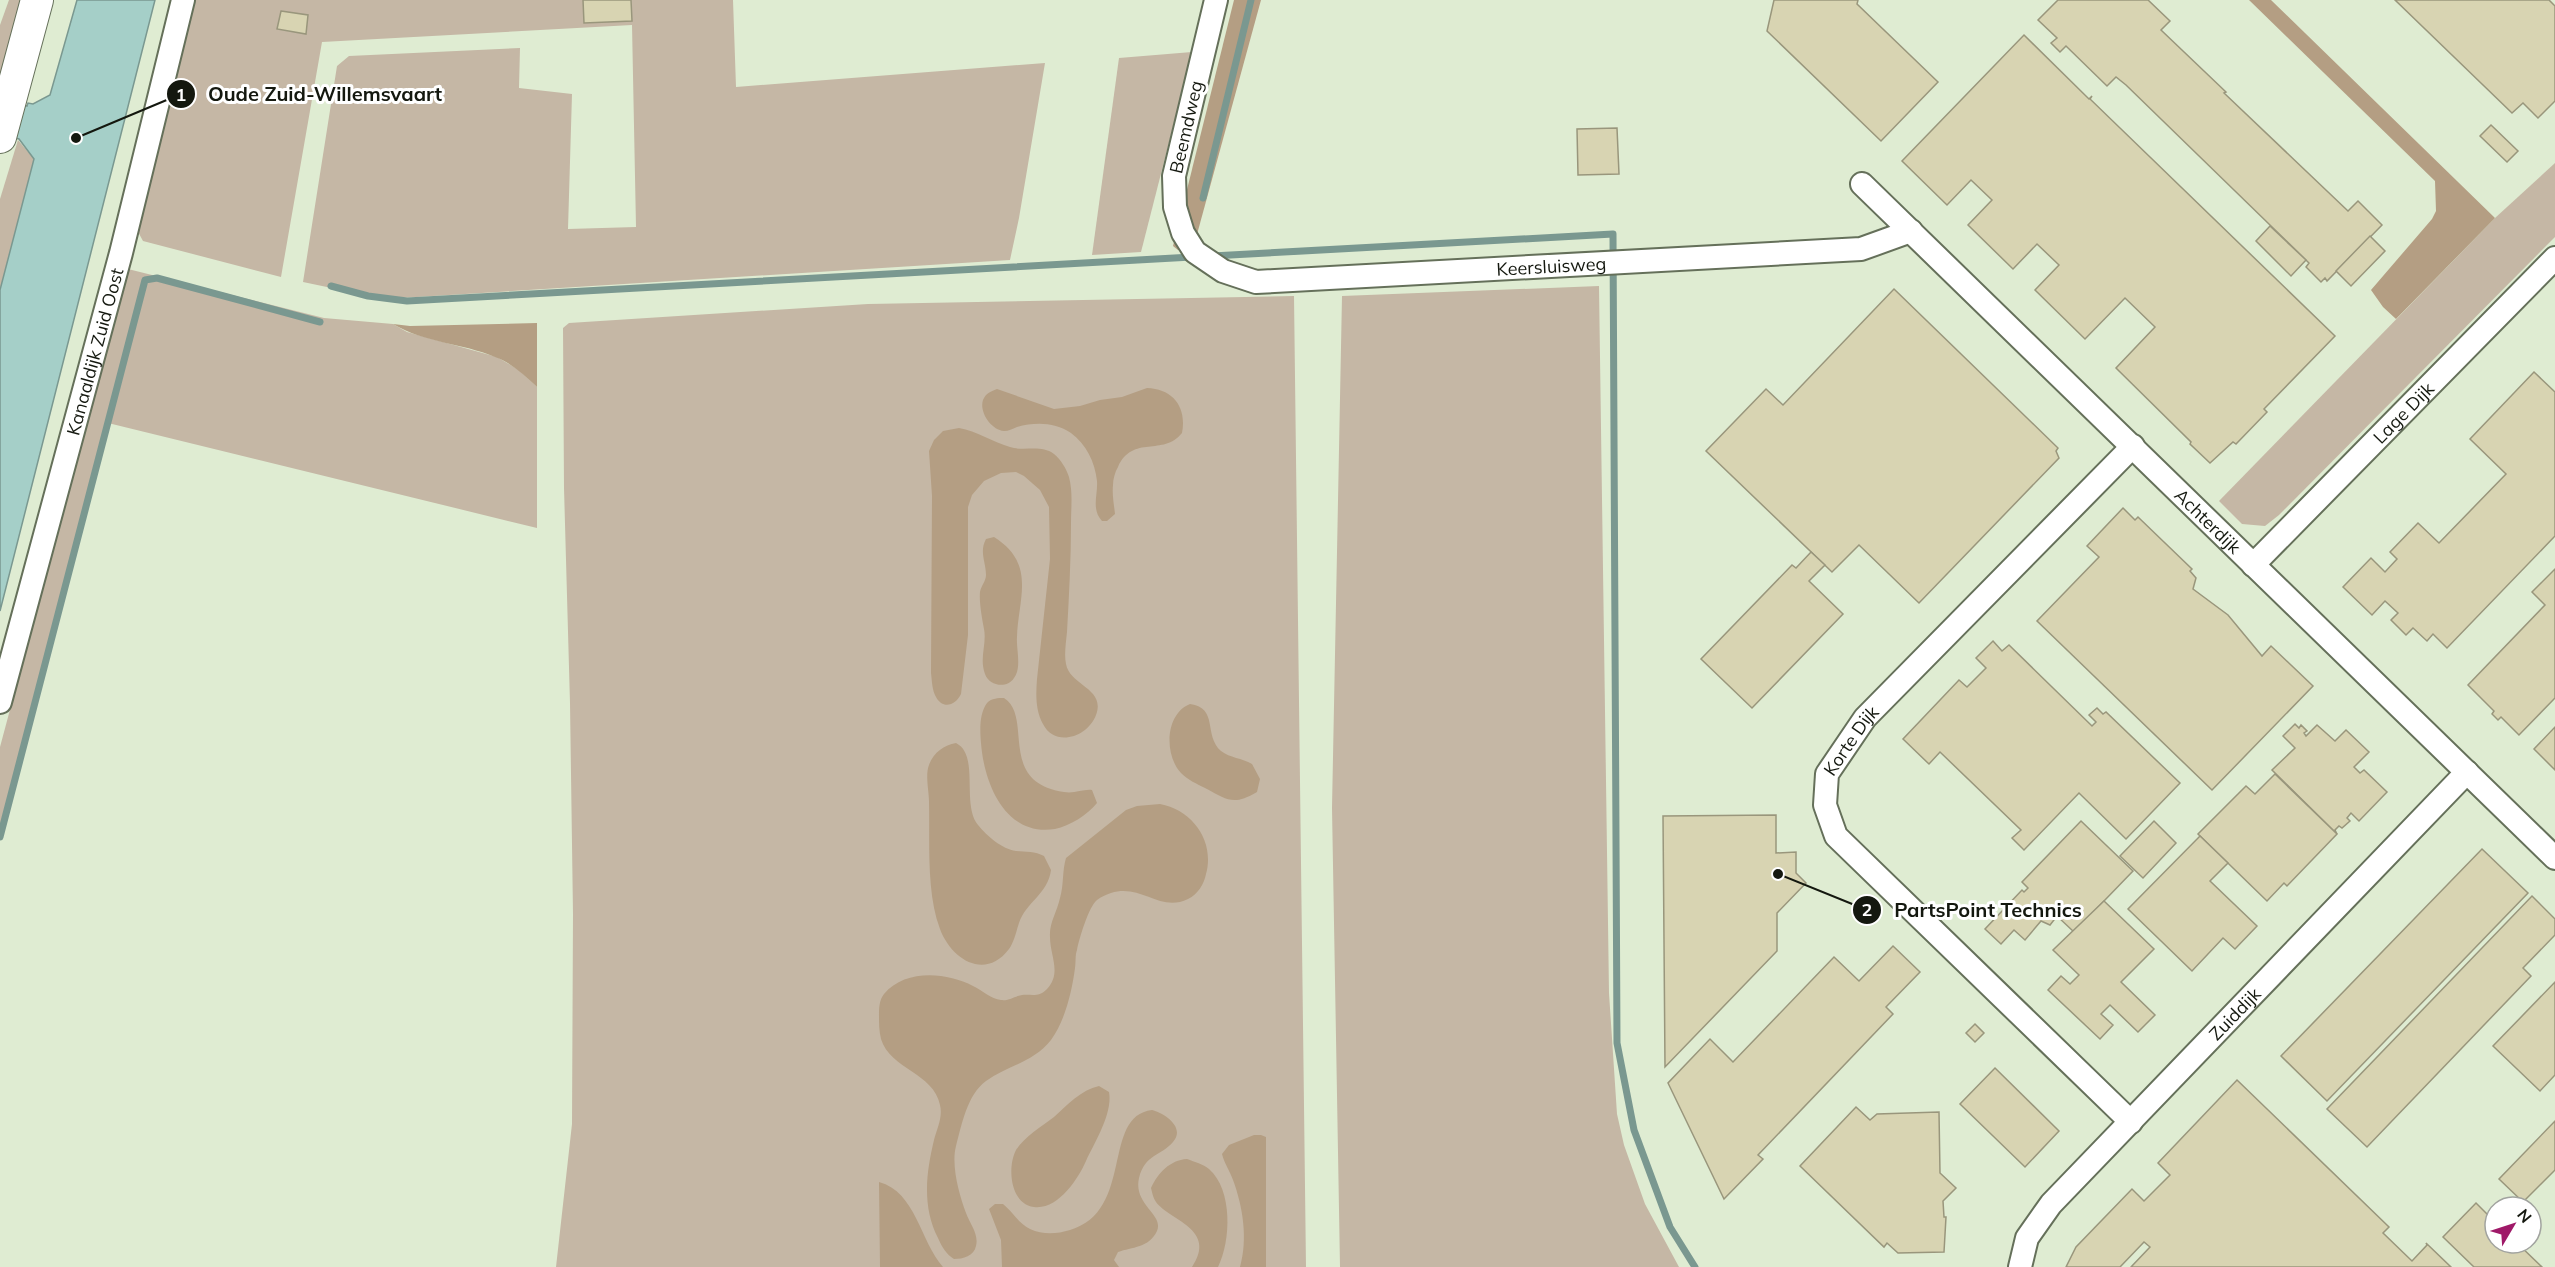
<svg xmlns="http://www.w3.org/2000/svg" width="2555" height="1267" font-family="Mulish,sans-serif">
	<rect width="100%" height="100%" fill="#dfecd2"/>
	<g fill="#c5b7a5">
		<path d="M9 0H23L0 85V25Z"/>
		<path d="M194 0H733L736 87 1045 63 1019 218 1010 260 384 299 303 282 337 66 349 56 520 48 519 88 572 94 568 229 636 227 632 25 322 42 281 277 143 241 137 230Z"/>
		<path d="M1192 52 1141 252 1092 255 1119 58Z"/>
		<path d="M18 140 34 159 0 290V199Z"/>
		<path d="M2555 163V237L2279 515 2265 526 2242 524 2219 501 2495 218Z"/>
		<path d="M128 269 324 318 393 324 407 332 497 357 519 370 537 387V528L108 423 0 835V747Z"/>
		<path d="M1599 286 1609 993 1617 1114 1624 1145 1645 1204 1679 1267H1340L1332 808 1342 296Z"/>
		<path d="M1294 296 1306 1267H556L572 1124 573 914 570 703 564 488 563 328 569 323 868 304Z"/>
	</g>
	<g fill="#b49e83">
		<path d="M1234 0H1261L1193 249 1178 250 1173 246Z"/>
		<path d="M2249 0H2271L2495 218 2396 319 2383 307 2371 290 2432 219 2436 211 2435 181Z"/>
		<path d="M537 323V387C524 375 512 363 495 357 462 343 425 343 393 324L410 326Z"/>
		<path d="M1147 388C1173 389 1187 407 1182 433 1163 457 1133 434 1118 467 1115 472 1113 479 1113 485 1112 495 1114 504 1115 514L1107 521H1102C1091 509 1098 495 1097 481 1095 462 1086 444 1071 433 1055 422 1035 422 1017 427 1012 429 1009 431 1004 431 991 430 979 412 983 400 986 393 990 392 997 389L1054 409 1080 406 1100 400 1122 397Z"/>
		<path d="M959 428C977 431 992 442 1010 447 1025 452 1040 444 1054 454 1061 460 1066 468 1069 477 1073 492 1071 508 1071 523 1071 559 1069 596 1067 632 1066 642 1064 655 1066 664 1070 686 1106 688 1096 715 1088 737 1055 748 1043 724 1035 710 1036 693 1037 679L1050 559 1049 507 1040 490 1024 476 1016 472 1001 473 984 481 972 495 968 507V635L961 694C956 705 943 710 936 697 932 690 932 681 931 673L932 496 929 451 934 440 943 431Z"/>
		<path d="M994 537C1037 564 1018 599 1017 637 1016 649 1022 667 1014 678 1007 689 989 686 985 674 979 658 987 644 984 629 982 618 979 602 980 592 981 586 986 581 986 575 986 562 979 552 986 539Z"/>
		<path d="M1004 698C1034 717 996 782 1064 792 1074 794 1083 789 1092 790L1097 803C1087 815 1070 826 1055 829 1005 837 984 783 981 743 980 731 979 714 987 703 992 698 998 698 1004 698Z"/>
		<path d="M1190 704C1219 708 1203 735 1221 751 1230 758 1242 758 1252 764L1260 779 1257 792C1233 806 1228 800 1205 788 1197 784 1188 780 1181 773 1164 755 1165 714 1190 704Z"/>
		<path d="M956 743C980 755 961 804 978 825 987 836 1002 849 1016 851 1026 852 1035 851 1044 856L1051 870C1048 894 1026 902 1019 923 1016 932 1014 942 1009 949 985 981 951 959 940 929 926 892 930 841 929 801 929 791 925 775 929 765 933 753 944 745 956 743Z"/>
		<path d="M1160 804C1193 810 1215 842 1206 874 1204 884 1198 894 1188 899 1156 915 1136 874 1097 900 1089 906 1079 939 1077 950 1075 955 1076 962 1075 968 1072 991 1065 1021 1051 1040 1034 1062 1007 1066 986 1081 967 1095 962 1124 956 1146 951 1165 959 1194 966 1213 970 1224 979 1234 976 1246 974 1256 963 1259 954 1259 946 1254 942 1247 938 1238 922 1207 926 1173 934 1140 937 1129 943 1117 940 1105 934 1073 890 1069 881 1039 879 1031 879 1023 879 1016 879 1009 879 1000 884 994 905 969 946 972 973 986 982 990 991 999 1001 1000 1010 1001 1014 996 1022 995 1032 994 1038 998 1047 989 1062 973 1050 956 1050 937 1049 923 1057 912 1060 898 1064 885 1062 871 1066 858L1126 810 1137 806Z"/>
		<path d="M1099 1086 1109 1092C1113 1113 1095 1142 1086 1161 1078 1179 1058 1210 1034 1207 1010 1204 1007 1167 1016 1150 1024 1137 1042 1126 1054 1117 1067 1105 1081 1090 1099 1086Z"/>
		<path d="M1152 1110C1164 1113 1186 1127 1173 1142 1161 1156 1145 1154 1139 1178 1133 1205 1164 1214 1157 1231 1149 1248 1132 1247 1118 1252L1114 1260 1119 1267H1002L1001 1240 989 1209 995 1204H1003C1012 1211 1019 1224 1030 1229 1043 1235 1057 1234 1070 1230 1135 1211 1101 1116 1152 1110Z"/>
		<path d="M1254 1135H1261L1266 1137V1267H1240C1248 1239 1243 1207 1233 1180 1230 1171 1224 1163 1222 1154L1229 1145Z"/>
		<path d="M1187 1159C1195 1162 1203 1164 1209 1169 1233 1190 1231 1241 1218 1267H1192C1218 1229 1169 1220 1156 1202 1153 1198 1152 1192 1151 1188 1158 1173 1170 1160 1187 1159Z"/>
		<path d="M879 1182C916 1192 920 1241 943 1267H880Z"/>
	</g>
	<path fill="#a5cfc8" stroke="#7a9890" stroke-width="1.5" d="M77 0H155L0 611V290L34 159 19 139 0 134V99L27 106 28 103 33 104 50 95Z"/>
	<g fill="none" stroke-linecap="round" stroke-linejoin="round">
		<g stroke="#7a9890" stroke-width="7">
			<path d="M1203 198 1251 0"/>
			<path d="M1212 256 1613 234 1617 1043 1634 1130 1670 1227 1695 1267"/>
			<path d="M331 286 368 296 407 301 1192 257"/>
			<path d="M0 837 145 280 157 278 320 322"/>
		</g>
	</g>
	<g fill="#d8d4b2" stroke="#99967c" stroke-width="1.5">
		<path d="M583 0H631L632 21 584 23Z"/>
		<path d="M1774 0H1858L1857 4 1938 82 1881 141 1767 31Z"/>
		<path d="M2058 0H2148L2170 21 2161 30 2226 92 2224 93 2348 211 2358 201 2382 225 2327 281 2325 278 2321 282 2306 267 2309 263 2126 85 2116 77 2107 86 2066 46 2060 52 2051 43 2057 38 2038 20Z"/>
		<path d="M2395 0H2549L2555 6V101L2538 118 2523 103 2512 113Z"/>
		<path d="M281 11 308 15 306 34 277 29Z"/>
		<path d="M2024 35 2089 99 2092 96 2090 99 2335 336 2264 409 2267 412 2236 444 2233 442 2210 463 2190 444 2191 442 2116 368 2155 327 2125 298 2085 339 2035 290 2059 265 2037 244 2013 269 1968 225 1992 200 1971 180 1947 205 1902 161Z"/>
		<path d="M2491 125 2518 151 2507 162 2480 136Z"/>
		<path d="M1617 128 1619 174 1578 175 1577 129Z"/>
		<path d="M2270 226 2306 260 2291 276 2256 241Z"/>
		<path d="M2370 236 2385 251 2351 286 2336 271Z"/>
		<path d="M1894 289 2058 448 2056 451 2059 458 1919 603 1859 545 1832 572 1706 451 1766 389 1783 405Z"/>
		<path d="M2534 372 2555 392V536L2447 648 2433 634 2427 641 2413 628 2406 635 2391 620 2398 613 2385 601 2372 615 2343 587 2371 558 2385 572 2397 559 2390 552 2418 523 2439 543 2506 474 2470 439Z"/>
		<path d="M2123 508 2135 520 2138 517 2192 569 2190 571 2196 578 2193 589 2228 615 2262 656 2271 646 2313 686 2212 790 2037 621 2099 557 2087 546Z"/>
		<path d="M1811 552 1825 565 1809 581 1843 614 1752 708 1701 659 1792 565 1796 568Z"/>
		<path d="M2555 569V698L2519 735 2501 717 2498 720 2492 714 2494 711 2468 685 2545 605 2532 592Z"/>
		<path d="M1993 641 2002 651 2009 645 2092 726 2096 722 2089 715 2097 708 2103 714 2106 712 2180 783 2126 839 2079 793 2024 850 2012 838 2021 830 1940 752 1929 764 1903 739 1959 680 1967 687 1986 668 1976 658Z"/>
		<path d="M2295 724 2299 728 2301 725 2307 731 2304 733 2306 736 2317 725 2335 741 2346 730 2369 752 2354 767 2360 773 2364 770 2387 792 2359 821 2351 813 2347 818 2350 821 2342 828 2339 826 2335 830 2337 834 2272 770 2295 748 2283 736Z"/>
		<path d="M2555 727V770L2534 749Z"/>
		<path d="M2275 774 2337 834 2287 886 2284 883 2267 901 2198 834 2246 786 2255 794Z"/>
		<path d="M1776 815V853L1796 852V873L1806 883 1777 913V951L1665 1067 1663 816Z"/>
		<path d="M2081 821 2133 871 2074 932 2057 916 2050 925 2041 921 2025 940 2014 930 2001 944 1985 929 2022 890 2024 892 2028 888 2022 882Z"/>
		<path d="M2154 821 2176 843 2143 878 2120 856Z"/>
		<path d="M2200 836 2228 863 2210 881 2257 926 2235 949 2223 938 2192 971 2128 909Z"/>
		<path d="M2482 849 2528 893 2327 1101 2281 1056Z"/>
		<path d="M2532 896 2555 919V935L2523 968 2531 976 2367 1147 2327 1109Z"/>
		<path d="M2104 901 2154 949 2121 982 2155 1015 2138 1032 2110 1005 2101 1014 2113 1025 2100 1039 2048 990 2061 976 2070 984 2079 975 2053 950Z"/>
		<path d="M1893 946 1920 972 1886 1007 1893 1014 1758 1155 1763 1159 1724 1199 1668 1083 1710 1039 1733 1062 1834 957 1859 981Z"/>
		<path d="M2555 982V1075L2540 1091 2493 1046Z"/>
		<path d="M1975 1024 1984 1033 1975 1042 1966 1033Z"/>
		<path d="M1995 1068 2059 1131 2025 1167 1960 1104Z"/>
		<path d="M2237 1080 2389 1227 2383 1233 2412 1261 2427 1245 2426 1243 2451 1267H2131L2150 1247 2144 1242 2120 1267H2066L2076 1247 2132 1189 2144 1201 2170 1175 2158 1163Z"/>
		<path d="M1856 1107 1870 1120 1877 1114 1939 1112 1940 1173 1956 1188 1943 1201 1944 1217H1946L1944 1252 1898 1253 1887 1243 1884 1247 1800 1166Z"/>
		<path d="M2555 1121V1170L2523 1202 2499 1179Z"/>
		<path d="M2476 1203 2495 1222V1243H2517L2542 1267H2474L2443 1237Z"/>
	</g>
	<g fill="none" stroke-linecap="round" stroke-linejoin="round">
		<defs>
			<g id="minor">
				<path id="s1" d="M1216 0 1174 176 1175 207 1183 233 1195 252 1223 271 1256 282 1861 249 1911 231"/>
				<path id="s2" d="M1862 184 2555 858"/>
				<path id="s3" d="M2253 565 2555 258"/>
				<path id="s4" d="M0 702 121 253 183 0"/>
				<path id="s5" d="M2131 1122 1836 836 1825 805 1827 774 1865 718 2133 446"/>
				<path id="s6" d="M2020 1267 2027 1238 2051 1204 2467 772"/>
			</g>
			<path id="secondary" d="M0 137 37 0"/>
		</defs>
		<use href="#minor" stroke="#65705a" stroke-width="26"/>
		<use href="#secondary" stroke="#65705a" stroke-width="34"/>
		<use href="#minor" stroke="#fff" stroke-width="22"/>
		<use href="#secondary" stroke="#fff" stroke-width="32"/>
	</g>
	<g text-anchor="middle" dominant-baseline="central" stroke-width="6" stroke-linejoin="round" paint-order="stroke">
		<g font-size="18" fill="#14180f" stroke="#fff">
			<text transform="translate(1186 127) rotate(-77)">Beemdweg</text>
			<text stroke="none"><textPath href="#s1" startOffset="626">Keersluisweg</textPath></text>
			<text stroke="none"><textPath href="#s4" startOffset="363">Kanaaldijk Zuid Oost</textPath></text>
			<text stroke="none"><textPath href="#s3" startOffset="214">Lage Dijk</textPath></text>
			<text stroke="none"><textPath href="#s2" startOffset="483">Achterdijk</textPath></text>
			<text stroke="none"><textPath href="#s5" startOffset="516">Korte Dijk</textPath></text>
			<text stroke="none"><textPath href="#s6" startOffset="336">Zuiddijk</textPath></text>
		</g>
	</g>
	<path fill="none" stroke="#14180f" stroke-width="2" d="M76 138L181 94M1778 874L1867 910"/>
	<g fill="#14180f" stroke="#fff" stroke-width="2">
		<circle cx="76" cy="138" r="6"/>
		<circle cx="1778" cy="874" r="6"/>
		<circle cx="181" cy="94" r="15"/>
		<circle cx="1867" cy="910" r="15"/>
	</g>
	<g font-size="18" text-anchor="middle" font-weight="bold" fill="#fff">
		<text x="181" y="101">1</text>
		<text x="1867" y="916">2</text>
	</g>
	<g font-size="20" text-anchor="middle" font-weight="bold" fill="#14180f" stroke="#fff" stroke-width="6" stroke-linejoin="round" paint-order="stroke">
		<text x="325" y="101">Oude Zuid-Willemsvaart</text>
		<text x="1988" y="917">PartsPoint Technics</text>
	</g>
	<g transform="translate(2513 1225) rotate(51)"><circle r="28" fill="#ffffff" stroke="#a1a39f" stroke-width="1.5"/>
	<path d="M0-4.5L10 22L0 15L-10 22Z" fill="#9f1968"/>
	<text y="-9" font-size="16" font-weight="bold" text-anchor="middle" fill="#14180f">N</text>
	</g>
</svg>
